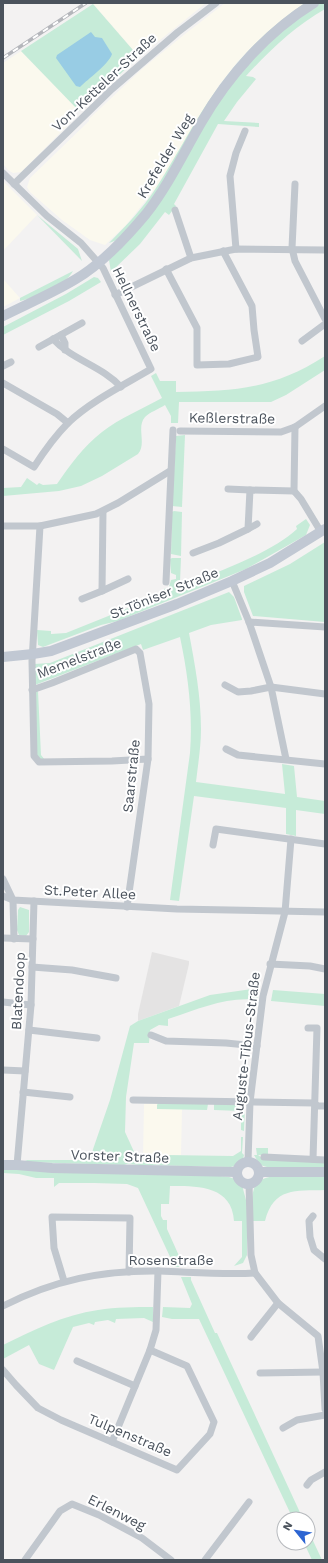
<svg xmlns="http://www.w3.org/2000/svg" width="328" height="1563" font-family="'Work Sans',sans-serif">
	<rect width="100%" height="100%" fill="#f3f2f2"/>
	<g fill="#fbf9ee">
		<path d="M94 3H206L139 57 93 4Z"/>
		<path d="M225 3H305L259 40 238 61 219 85 155 189 126 225 105 245 90 240 62 220 30 192 27 187 30 178 89 121V119L142 69 185 34Z"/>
		<path d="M21 51 77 108 73 112 70 123 21 172 13 173 8 170 3 164V63Z"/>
		<path d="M3 181 37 215 3 251Z"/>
		<path d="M3 279 20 298 3 307Z"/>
		<path d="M158 1103 157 1105 158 1109H182L181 1155 143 1157 144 1105V1104Z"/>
	</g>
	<path fill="#e4e3e3" d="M152 952 189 961V964L179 1006 138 1021V1014Z"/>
	<g fill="#c6ebd8">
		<path d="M305 3H308L260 41 139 217 117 240 109 243C126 226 143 208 156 188 178 154 196 117 220 85 243 53 272 25 305 3Z"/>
		<path d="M320 3H325V9C295 26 269 51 246 76L253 77 256 79 237 102 224 121 259 123V127L218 124 174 204 176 206 169 215 165 212 140 244 111 272 109 260 214 107 257 53 305 12Z"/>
		<path d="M93 4 139 57 79 111 21 51Z"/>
		<path d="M37 215 78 249 82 261Z"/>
		<path d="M73 271C65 286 36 297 20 301V298Z"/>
		<path d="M94 277 98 278 101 282 69 301 3 335V327L66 294Z"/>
		<path d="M325 356V370L286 395 271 402H179L178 423H171V416L165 405C159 409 150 412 145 417 136 427 147 444 138 454L102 476 81 486 59 491 3 496V488L21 487 27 478 37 485 39 483 43 485 57 484C70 465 83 447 102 432 120 418 142 409 162 398L151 376 156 373 160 381H176V392C235 391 274 389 325 356Z"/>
		<path d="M185 435 182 507 172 506 176 436Z"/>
		<path d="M174 511 182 512 181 556 171 554 172 512Z"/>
		<path d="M306 519 310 525 306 535 246 569 118 621 101 625 43 647 38 645 37 630 51 631V634L66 633 163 594 164 589 169 587 171 580 176 579V575L171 573 170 559 172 558H181L180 582 189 579 193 582C225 569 272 552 297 529L296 526Z"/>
		<path d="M325 542V622L253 616 244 592V586L290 564Z"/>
		<path d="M229 592 234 597 242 619V620L211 625 189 633C195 665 201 697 201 729 201 747 198 764 196 782L285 794 282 764 294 766 297 797 325 801V814L296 810V836L286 834V808L194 796 179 901 170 900 190 753C193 713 188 675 180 637L143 650 141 644 35 685 34 664 50 663Z"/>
		<path d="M38 691 41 755 45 760H41L37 755 35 692Z"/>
		<path d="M20 907 29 910V932L26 936 19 935 17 930 18 910Z"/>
		<path d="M252 989 259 990 257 1000C227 996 196 1010 168 1019V1026L159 1025 150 1030 149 1043H134L126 1097 125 1132 136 1156 165 1157V1155L233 1156 241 1151V1137H243L242 1153 244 1155C243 1162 237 1165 231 1167L140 1165 127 1164 124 1165 56 1163 30 1162 25 1160H84L89 1159 91 1155 110 1100 130 1026 138 1021 210 995Z"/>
		<path d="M273 990 325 994V1006L271 1001Z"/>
		<path d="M158 1103 208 1104 207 1110 157 1109V1105Z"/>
		<path d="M214 1104H243L245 1106 244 1131 241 1130V1111L214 1110Z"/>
		<path d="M256 1148H268V1155H258L262 1158 325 1162V1169L267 1167 260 1165 254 1155H257Z"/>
		<path d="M3 1168 210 1175 229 1177 235 1179 242 1185 247 1204V1255L243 1263 234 1266 242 1257V1221H234C232 1185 196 1186 170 1186L169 1204H161V1216L163 1220H167V1229L184 1267H172V1261L138 1188 127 1184 94 1183H59L54 1187V1178H36L19 1174 3 1173Z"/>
		<path d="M325 1175V1190C295 1191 274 1187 265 1221H253C253 1210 250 1194 256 1184 266 1171 309 1175 325 1175Z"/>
		<path d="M181 1277H191V1280L215 1333H217L303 1519H293L199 1319H172L162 1317 163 1307 190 1308 192 1304Z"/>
		<path d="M153 1307V1322L144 1318 116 1319 115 1323 108 1320 95 1322 94 1325 89 1323 73 1327 54 1370 39 1364 29 1345 3 1359V1345C33 1330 64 1315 98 1310 116 1307 135 1307 153 1307Z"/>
		<path d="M308 1530 322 1560H312L304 1543H308Z"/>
	</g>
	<path fill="#98cce4" d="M91 32 95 37 102 38 112 54C109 64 88 79 80 87L76 86 56 58 57 55Z"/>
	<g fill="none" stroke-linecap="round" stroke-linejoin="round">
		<g stroke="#c1c7ce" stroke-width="7">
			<path d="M3 173 47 216 81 243 103 268 151 369C124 385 91 401 68 423 56 435 43 453 34 467L3 449"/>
			<path d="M14 184 112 89 178 32 216 3"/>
			<path d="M295 184 292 248 295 261 325 319"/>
			<path d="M175 210 191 258"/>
			<path d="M236 249 230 176 236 153 245 131"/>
			<path d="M166 269 197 328V365L229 364 258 357 254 330 252 306 223 251"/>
			<path d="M115 295 191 258 236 249 325 250"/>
			<path d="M61 335 65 343V350"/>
			<path d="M53 339C72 360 102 366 121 387"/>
			<path d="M302 341 325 324"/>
			<path d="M39 347 82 323"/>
			<path d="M3 366 11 362"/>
			<path d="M3 383 57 414 68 423"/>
			<path d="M295 427 294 491 301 499 321 532"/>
			<path d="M180 431 281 432 295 427 325 406"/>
			<path d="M228 489 250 490"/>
			<path d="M103 511 102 591 128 579"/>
			<path d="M3 526H40L96 514 118 503 170 471"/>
			<path d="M40 526 32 661 34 756 39 762 112 761 148 759"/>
			<path d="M248 529 257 524"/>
			<path d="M193 553 219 543 248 529 250 490 294 491"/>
			<path d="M232 581 249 622 271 687 286 759"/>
			<path d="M166 582 173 430"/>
			<path d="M82 599 102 591"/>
			<path d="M249 622 325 627"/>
			<path d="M225 685 238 692 251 691 271 687 325 694"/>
			<path d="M32 690 52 683 136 649 140 653 149 704 148 759 127 907"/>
			<path d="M226 749 238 755 325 764"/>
			<path d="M213 845 216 829 325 844"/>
			<path d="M3 879 13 900 14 939"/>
			<path d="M3 896 13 900 177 909 325 912"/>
			<path d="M3 938 33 939"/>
			<path d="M270 964 310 966 325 969"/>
			<path d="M32 967 72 970 116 978"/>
			<path d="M3 1002 31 1005"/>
			<path d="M308 1028H317L313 1159"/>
			<path d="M29 1030 97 1038"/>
			<path d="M151 1035 166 1041 226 1043 257 1046"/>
			<path d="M3 1070 25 1071"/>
			<path d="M23 1092 70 1097"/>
			<path d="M133 1100 314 1103 318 1106H325"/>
			<path d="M264 1157 325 1160"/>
			<path d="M248 1161 250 1102 263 996 285 912 291 839"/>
			<path d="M17 1165 31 1005 34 901"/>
			<path d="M313 1216 309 1221 310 1237 314 1250 325 1259"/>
			<path d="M255 1273 278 1303 318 1336 323 1372 325 1409"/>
			<path d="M64 1281 54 1248 52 1217 130 1218 129 1272"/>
			<path d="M3 1306C54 1280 103 1270 160 1271 191 1272 223 1275 255 1273L251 1255 249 1184"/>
			<path d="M251 1337 278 1303"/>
			<path d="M77 1361 135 1386"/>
			<path d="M3 1370 16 1385 38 1408 61 1420 177 1470 210 1434 214 1422 187 1366 150 1350"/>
			<path d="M260 1373 323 1372"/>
			<path d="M283 1428 297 1420 325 1415"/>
			<path d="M112 1442 150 1350 156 1330 158 1271"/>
			<path d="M307 1485 311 1480 325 1472"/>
			<path d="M25 1560 60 1511 72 1504 99 1515 142 1538 171 1560"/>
			<path d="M205 1560 249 1502"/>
		</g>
		<g stroke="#c1c8d3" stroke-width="10">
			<path d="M3 316C27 304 53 293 76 279 103 263 126 238 146 214 168 186 183 154 201 123 228 76 267 32 314 3"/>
			<path d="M3 657 33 654 51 651 177 604 232 581 270 563 325 529"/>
			<circle cx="248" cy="1173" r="11"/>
			<path d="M3 1165H17L52 1168 237 1172"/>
			<path d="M260 1172H325"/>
		</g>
		<defs>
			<path id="rail" d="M3 58 86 3"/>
		</defs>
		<use href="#rail" stroke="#b4b6bb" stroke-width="3.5"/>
		<use href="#rail" stroke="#fff" stroke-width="2" stroke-dasharray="6" stroke-linecap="butt"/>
	</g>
	<g text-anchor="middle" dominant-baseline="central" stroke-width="4" stroke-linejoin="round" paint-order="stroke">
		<g font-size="14" fill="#4b535d" stroke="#fff">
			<text transform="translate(104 82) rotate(-43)">Von-Ketteler-Straße</text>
			<text transform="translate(165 156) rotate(-59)">Krefelder Weg</text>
			<text transform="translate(137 309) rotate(64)">Hellnerstraße</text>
			<text transform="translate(232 418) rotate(1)">Keßlerstraße</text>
			<text transform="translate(164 593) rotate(-22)">St.Töniser Straße</text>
			<text transform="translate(79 658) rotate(-21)">Memelstraße</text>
			<text transform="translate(131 776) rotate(-84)">Saarstraße</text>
			<text transform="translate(90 892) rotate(3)">St.Peter Allee</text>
			<text transform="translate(18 991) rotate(-87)">Blatendoop</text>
			<text transform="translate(246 1046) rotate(-83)">Auguste-Tibus-Straße</text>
			<text transform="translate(120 1156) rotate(2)">Vorster Straße</text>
			<text x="171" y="1260">Rosenstraße</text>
			<text transform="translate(130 1435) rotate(23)">Tulpenstraße</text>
			<text transform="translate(117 1512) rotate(27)">Erlenweg</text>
		</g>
	</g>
	<rect width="328" height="1563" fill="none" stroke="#4b535d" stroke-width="8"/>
	<g transform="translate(296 1531) rotate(300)"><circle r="19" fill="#ffffff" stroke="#b7babe"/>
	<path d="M0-3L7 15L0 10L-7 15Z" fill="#2d65d2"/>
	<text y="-6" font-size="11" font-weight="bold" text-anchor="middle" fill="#4b535d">N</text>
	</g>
</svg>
